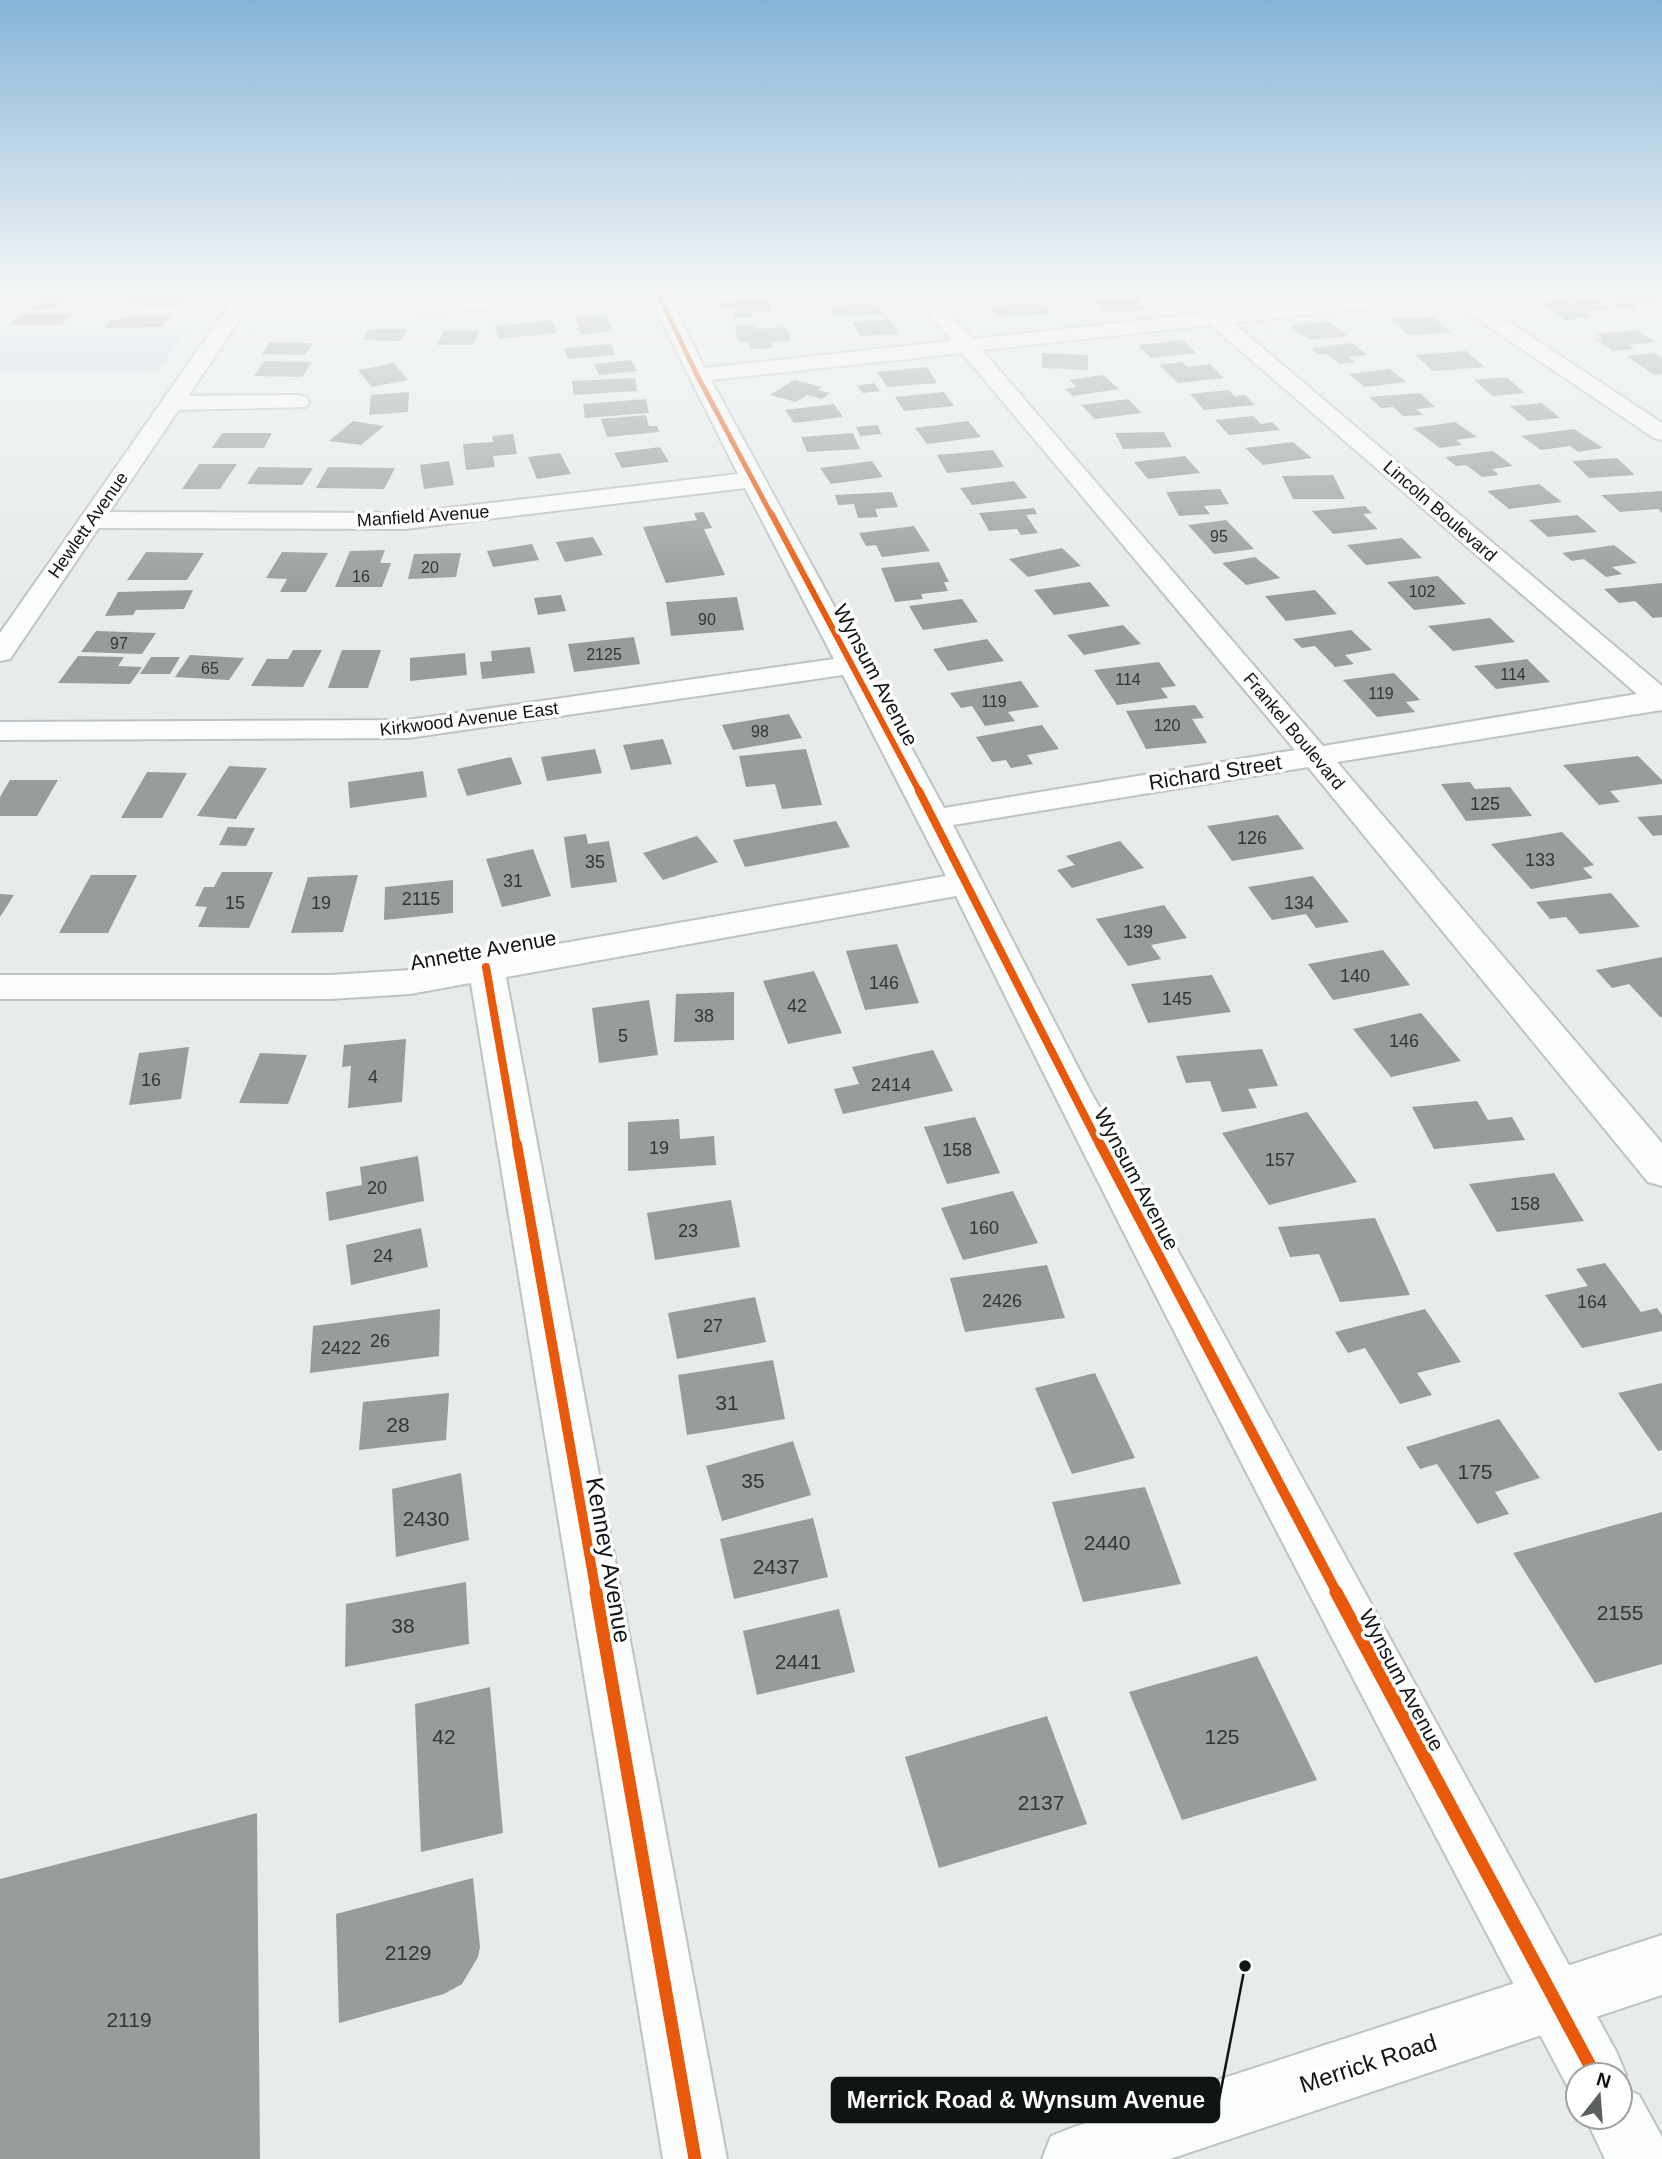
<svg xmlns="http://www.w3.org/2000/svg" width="1662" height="2159" font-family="Arial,sans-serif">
	<rect width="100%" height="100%" fill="#e7ebec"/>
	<path fill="#c7dbe4" d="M0 329H189L157 371H0Z"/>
	<g fill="#989c9d">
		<path d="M64 294H94L88 299 64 298 52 310H28L43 296 61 297Z"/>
		<path d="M170 294H189L178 306H137L140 303H127L132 296 168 297Z"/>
		<path d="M1558 294H1569L1577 299 1594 297 1612 309 1585 311 1594 317 1565 320 1538 302 1566 299Z"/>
		<path d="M1607 294H1657L1662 301 1631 303 1638 308 1618 309 1612 305 1622 304Z"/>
		<path d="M1138 297 1147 310 1101 312 1093 299Z"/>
		<path d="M768 298 771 311 751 312 752 317H735L734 309H720L719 302Z"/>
		<path d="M1042 302 1051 313 999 317 990 306Z"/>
		<path d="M877 303 883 314 834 316 830 305Z"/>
		<path d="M21 313H72L62 325H10Z"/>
		<path d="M606 314 613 331 581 335 575 317Z"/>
		<path d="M129 315H171L163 327 104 328 110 320 126 319Z"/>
		<path d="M1434 317 1451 333 1408 335 1392 319Z"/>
		<path d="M890 319 898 334 860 336 853 322Z"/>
		<path d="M551 320 557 333 499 339 494 326Z"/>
		<path d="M1327 321 1347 336 1309 340 1289 326Z"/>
		<path d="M755 325 756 329 786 327 791 341 771 342 773 348 750 349 748 342H739L734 326Z"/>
		<path d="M370 329H407L400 341 363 340Z"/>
		<path d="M445 330 480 331 472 345H437Z"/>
		<path d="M1636 330 1657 342 1629 345 1634 349 1613 351 1595 339 1602 338 1596 334Z"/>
		<path d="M1183 340 1196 353 1151 358 1138 345Z"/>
		<path d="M270 342 313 343 305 355 262 354Z"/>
		<path d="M1353 343 1367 355 1348 357 1355 362 1340 364 1327 354H1318L1310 348Z"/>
		<path d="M611 344 615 355 568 359 564 348Z"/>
		<path d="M1466 351 1485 367 1433 371 1415 355Z"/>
		<path d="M1042 353 1088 355V370L1042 368Z"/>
		<path d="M1655 353 1662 358V374L1655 375 1626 356Z"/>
		<path d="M631 360 637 371 599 375 594 364Z"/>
		<path d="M265 361 312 362 302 377 254 376Z"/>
		<path d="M1182 362 1187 367 1210 364 1224 378 1178 383 1159 365Z"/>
		<path d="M394 363 408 380 372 387 358 370Z"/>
		<path d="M927 367 937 383 887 387 877 372Z"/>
		<path d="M1390 369 1406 382 1365 387 1349 374Z"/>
		<path d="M1103 375 1119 389 1073 396 1065 389 1077 387 1069 380Z"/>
		<path d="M1506 377 1525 393 1493 396 1474 380Z"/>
		<path d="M635 378 637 391 574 395 572 381Z"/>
		<path d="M794 380 822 387 817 390 830 393 822 399 807 395 796 402 770 395Z"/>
		<path d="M874 383 880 391 863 393 857 386Z"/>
		<path d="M1229 390 1234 396 1245 395 1255 405 1204 410 1190 394Z"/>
		<path d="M409 392 408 412 369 415 371 395Z"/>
		<path d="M944 392 954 406 904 411 895 397Z"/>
		<path d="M1420 393 1435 407 1416 409 1423 415 1403 416 1393 407 1381 408 1369 397Z"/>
		<path d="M646 399 649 413 585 418 583 404Z"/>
		<path d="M1128 399 1142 413 1095 419 1081 405Z"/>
		<path d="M1542 403 1560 418 1528 421 1510 406Z"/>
		<path d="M834 404 843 417 794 423 785 410Z"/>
		<path d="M646 415 649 426H657L659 432 607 437 601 419Z"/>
		<path d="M1253 416 1261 424 1272 422 1280 430 1229 435 1215 420Z"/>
		<path d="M353 421 384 426 361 445 329 441Z"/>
		<path d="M968 421 981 437 927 444 915 428Z"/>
		<path d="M1455 422 1477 437 1456 440 1462 445 1440 448 1413 428Z"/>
		<path d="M878 425 881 434 860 436 856 427Z"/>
		<path d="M1574 429 1603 448 1578 452 1570 446 1541 450 1521 436Z"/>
		<path d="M1164 432 1172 447 1123 449 1115 433Z"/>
		<path d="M222 433H272L264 448H212Z"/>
		<path d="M853 433 860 449 807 452 801 437Z"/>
		<path d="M513 434 517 454 493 456 495 467 466 470 463 444 493 442 492 436Z"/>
		<path d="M1293 442 1312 458 1263 465 1245 448Z"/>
		<path d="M660 447 669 462 622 468 614 453Z"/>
		<path d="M993 450 1004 467 947 473 937 455Z"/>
		<path d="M1493 451 1513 466 1492 469 1499 475 1482 477 1466 465 1456 466 1445 457Z"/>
		<path d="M560 453 571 474 537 479 528 457Z"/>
		<path d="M1185 456 1200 473 1148 479 1134 462Z"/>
		<path d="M1617 458 1635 475 1589 478 1572 461Z"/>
		<path d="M449 461 454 485 424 489 420 465Z"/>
		<path d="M872 461 883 477 831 484 820 468Z"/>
		<path d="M199 464H237L220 489H182Z"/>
		<path d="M258 467 313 468 302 485 247 484Z"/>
		<path d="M328 467 395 468 384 489 316 488Z"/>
		<path d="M1333 475 1345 499H1293L1282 476Z"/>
		<path d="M1014 481 1027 498 972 505 960 488Z"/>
		<path d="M1539 484 1562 502 1509 509 1487 491Z"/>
		<path d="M1220 489 1229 504 1204 506 1210 514 1179 516 1166 492Z"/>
		<path d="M1662 491V513L1658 509 1620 512 1601 495Z"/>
		<path d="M892 492 898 507 875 509 878 517 858 518 854 504 838 505 835 495Z"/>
		<path d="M1365 506 1372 513 1363 514 1378 529 1333 534 1312 511Z"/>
		<path d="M1034 508 1037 514 1026 515 1038 533 1021 535 1017 529 989 531 979 513Z"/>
		<path d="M704 512 712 528 704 529 725 575 666 583 643 527 697 520 694 513Z"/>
		<path d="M1577 515 1597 532 1548 537 1529 520Z"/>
		<path d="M1226 520 1254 549 1214 554 1188 525Z"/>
		<path d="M914 526 930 551 882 557 876 545 866 546 859 533Z"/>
		<path d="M593 537 603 555 565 562 556 542Z"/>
		<path d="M1402 538 1422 558 1366 565 1347 545Z"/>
		<path d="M532 544 539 560 493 567 487 551Z"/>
		<path d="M1614 545 1637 563 1612 567 1622 574 1606 577 1584 559 1572 561 1562 553Z"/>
		<path d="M1062 548 1081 566 1028 577 1009 559Z"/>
		<path d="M385 550 380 563H391L382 587H335L350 551Z"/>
		<path d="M146 552 204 553 187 580H127Z"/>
		<path d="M282 552 328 553 306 592H280L287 579 266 578Z"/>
		<path d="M461 553 456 577 408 579 414 554Z"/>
		<path d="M1255 557 1280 578 1246 585 1222 563Z"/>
		<path d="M939 562 949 582H944L948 591 921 594 923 599 895 602 881 568Z"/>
		<path d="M1438 576 1466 604 1414 610 1387 582Z"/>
		<path d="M1090 582 1110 606 1054 615 1034 590Z"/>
		<path d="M1662 583V617L1653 618 1635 601 1619 603 1604 589Z"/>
		<path d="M193 590 184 609 136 610 133 615 105 616 118 592Z"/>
		<path d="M1315 590 1337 614 1286 621 1265 596Z"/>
		<path d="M561 595 566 611 538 615 534 598Z"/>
		<path d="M737 597 744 630 671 636 666 602Z"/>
		<path d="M962 599 978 622 923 630 909 606Z"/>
		<path d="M1490 618 1515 642 1453 651 1428 626Z"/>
		<path d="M1123 625 1141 644 1084 655 1067 635Z"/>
		<path d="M1351 630 1372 650 1345 655 1354 664 1335 667 1315 646 1302 648 1293 639Z"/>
		<path d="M96 631 156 633 142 654 81 652Z"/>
		<path d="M634 637 640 664 574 672 568 644Z"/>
		<path d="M987 639 1004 661 948 671 933 649Z"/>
		<path d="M530 647 535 673 482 679 480 662 492 661 491 651Z"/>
		<path d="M293 650H322L303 687 251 686 267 659H288Z"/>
		<path d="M342 650H381L368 688H328Z"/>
		<path d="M465 653 467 675 410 681V658Z"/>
		<path d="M190 655 244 658 229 680 175 677Z"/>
		<path d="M78 656 124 657 118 666 142 667 130 684 58 683Z"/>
		<path d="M151 657H180L170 674H140Z"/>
		<path d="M1527 659 1550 682 1496 689 1474 666Z"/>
		<path d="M1159 662 1176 686 1161 688 1168 698 1117 705 1094 670Z"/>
		<path d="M1394 673 1420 700 1406 702 1415 712 1377 717 1343 680Z"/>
		<path d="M1021 681 1039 707 1008 712 1015 721 985 726 972 706 961 708 950 693Z"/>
		<path d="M1195 705 1204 718 1192 719 1207 743 1146 749 1126 711Z"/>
		<path d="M789 714 802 738 733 750 722 725Z"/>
		<path d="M1042 725 1059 749 1027 755 1033 764 1011 768 1006 760 992 762 976 737Z"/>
		<path d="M663 739 672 764 631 770 623 745Z"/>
		<path d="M595 749 602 773 547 781 541 757Z"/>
		<path d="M806 749 822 805 782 809 775 784 746 787 739 756Z"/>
		<path d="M1638 756 1662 780V784L1610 791 1620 802 1599 805 1563 765Z"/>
		<path d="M511 757 522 784 467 796 457 769Z"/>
		<path d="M229 766 267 768 236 819 197 816Z"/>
		<path d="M423 771 427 797 350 808 348 782Z"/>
		<path d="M147 772 187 773 162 818H121Z"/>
		<path d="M10 780H58L37 816H0V797Z"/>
		<path d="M1470 782 1475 789 1510 787 1532 816 1466 821 1441 784Z"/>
		<path d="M1278 815 1304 849 1232 861 1207 826Z"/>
		<path d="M1662 815V835L1653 836 1637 817Z"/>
		<path d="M836 821 850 847 745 867 733 840Z"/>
		<path d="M228 827 255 828 246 846 219 845Z"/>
		<path d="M1562 832 1594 865 1583 868 1593 878 1531 889 1491 844Z"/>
		<path d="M586 834 588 844 609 841 617 882 571 888 564 837Z"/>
		<path d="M697 836 718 862 663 880 643 853Z"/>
		<path d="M1120 841 1144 868 1072 888 1057 870 1075 865 1066 856Z"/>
		<path d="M533 849 551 896 502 907 486 859Z"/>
		<path d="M222 872H273L249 928 198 927 207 907 195 906 204 887H214Z"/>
		<path d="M91 875H137L108 933H59Z"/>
		<path d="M358 875 343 932 291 933 308 877Z"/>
		<path d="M1313 876 1349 922 1316 928 1306 914 1272 920 1248 887Z"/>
		<path d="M453 880V913L384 920 385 887Z"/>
		<path d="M1611 893 1640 927 1580 934 1566 917 1550 919 1536 902Z"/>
		<path d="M0 894 14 895 0 917Z"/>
		<path d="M1164 905 1187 938 1151 945 1161 959 1128 966 1096 919Z"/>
		<path d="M897 944 919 1003 865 1010 846 951Z"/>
		<path d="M1383 950 1410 985 1333 1000 1308 964Z"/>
		<path d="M1662 957V1017H1660L1629 984 1612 988 1596 970Z"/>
		<path d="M814 971 842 1033 788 1044 763 981Z"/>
		<path d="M1212 975 1231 1012 1148 1023 1131 984Z"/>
		<path d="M734 992V1040L674 1042 676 994Z"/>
		<path d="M649 1000 658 1055 599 1063 592 1008Z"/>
		<path d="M1421 1013 1461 1061 1391 1077 1353 1029Z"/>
		<path d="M406 1039 402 1102 348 1108 351 1066 342 1067 344 1045Z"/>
		<path d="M189 1047 181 1099 129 1105 139 1053Z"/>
		<path d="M1262 1049 1278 1086 1248 1089 1257 1108 1222 1112 1210 1081 1186 1083 1176 1056Z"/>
		<path d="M933 1050 953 1091 843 1114 834 1089 859 1084 852 1067Z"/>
		<path d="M260 1053 307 1055 288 1104 239 1103Z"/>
		<path d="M1477 1101 1488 1120 1512 1117 1525 1140 1434 1149 1412 1107Z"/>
		<path d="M1307 1112 1357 1182 1269 1205 1222 1133Z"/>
		<path d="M975 1117 1000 1173 947 1184 924 1127Z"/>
		<path d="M679 1119 680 1139 714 1136 716 1165 628 1171V1122Z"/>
		<path d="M418 1156 424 1201 329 1221 326 1192 362 1185 360 1167Z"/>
		<path d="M1554 1173 1584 1221 1497 1232 1469 1184Z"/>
		<path d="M1013 1191 1038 1243 963 1260 941 1208Z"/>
		<path d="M731 1200 740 1247 655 1260 647 1213Z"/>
		<path d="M1375 1218 1410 1295 1340 1302 1319 1254 1290 1257 1278 1227Z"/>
		<path d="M421 1228 428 1267 351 1285 346 1245Z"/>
		<path d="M1605 1263 1641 1312 1657 1308 1662 1315V1331L1582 1348 1545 1295 1588 1286 1576 1269Z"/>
		<path d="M1047 1265 1065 1318 965 1332 950 1278Z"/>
		<path d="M755 1297 766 1342 677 1359 668 1313Z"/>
		<path d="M440 1309 439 1356 310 1373 313 1326Z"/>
		<path d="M1425 1309 1461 1362 1417 1373 1432 1395 1400 1404 1365 1348 1348 1353 1335 1332Z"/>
		<path d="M773 1360 785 1419 687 1435 678 1375Z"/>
		<path d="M1095 1373 1135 1458 1072 1474 1035 1388Z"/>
		<path d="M1662 1383V1450L1658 1451 1618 1393Z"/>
		<path d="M449 1393 446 1440 359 1450 363 1402Z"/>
		<path d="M1499 1419 1540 1478 1495 1492 1509 1514 1477 1524 1437 1464 1420 1469 1406 1447Z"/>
		<path d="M793 1441 811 1495 722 1521 706 1466Z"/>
		<path d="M461 1473 469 1540 396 1557 392 1489Z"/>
		<path d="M1145 1487 1181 1584 1083 1602 1052 1502Z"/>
		<path d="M1662 1512V1664L1595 1683 1513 1553Z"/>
		<path d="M813 1518 828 1577 734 1599 720 1539Z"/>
		<path d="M466 1582 469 1644 345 1667 346 1604Z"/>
		<path d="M839 1609 855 1672 757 1695 743 1631Z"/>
		<path d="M1257 1656 1317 1780 1182 1820 1129 1692Z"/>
		<path d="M490 1687 503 1833 421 1852 415 1704Z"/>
		<path d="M1047 1716 1087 1824 939 1868 905 1757Z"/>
		<path d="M257 1813 260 2159H0V1879Z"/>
		<path d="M473 1878 480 1947 478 1957 462 1984 444 1994 339 2023 336 1914Z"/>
	</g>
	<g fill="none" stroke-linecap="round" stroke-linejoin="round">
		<defs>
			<g id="street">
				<path d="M518 294H582L579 298 572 300 476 310 399 314H237L230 312 227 308 230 304 237 302H399Z"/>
				<path d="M648 294H668L704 368 952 341 913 294H933L972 339 1199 314 1177 294H1198L1220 312 1391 294H1467L1662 423V440L1654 438 1448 299 1233 323 1662 686V710L1337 762 1662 1143V1186L1648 1182 1308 767 953 825 1086 1083 1617 2053 1626 2075 1621 2087 1639 2095 1662 2137V2159H1605L1585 2117H1620V2075H1578V2099L1573 2097C1363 1699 1154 1300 956 896L506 977 727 2159H663L471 983 410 994 330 999H0V975H330L410 970 946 876 843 675 408 738 0 740V722L408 720 834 659 745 488 405 529 92 528 83 525 79 520 83 515 92 512 405 513 738 474ZM1211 325 1637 694 1323 746 982 350ZM962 353 1295 750 944 808 711 380Z"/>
				<path d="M298 395 306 397 309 402 306 407 173 410 165 408 162 403 165 398 173 396Z"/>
			</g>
			<path id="secondary" d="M237 294H257L10 659 0 661V633Z"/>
			<path id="primary" d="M1662 1935V1995L1170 2159H1042L1051 2136 1074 2127Z"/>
		</defs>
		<use href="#street" stroke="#bfc2c3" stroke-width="4"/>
		<use href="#secondary" stroke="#bfc2c3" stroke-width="4"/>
		<use href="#primary" stroke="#bfc2c3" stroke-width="4"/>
		<use href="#street" fill="#fbfcfc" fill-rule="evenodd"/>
		<use href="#secondary" fill="#fbfcfc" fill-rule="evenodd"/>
		<use href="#primary" fill="#fbfcfc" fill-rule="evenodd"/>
		<defs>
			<path id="cycleway-far4" d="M658 294 697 375 771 514"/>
			<path id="cycleway-far3" d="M771 513 920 793"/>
			<g id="cycleway-far2">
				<path d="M919 791 1100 1146"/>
				<path d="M486 967 517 1146"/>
			</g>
			<g id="cycleway-far1">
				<path d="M517 1144 596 1593"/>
				<path d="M1100 1144 1337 1593"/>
			</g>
			<g id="cycleway">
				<path d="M596 1592 695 2159"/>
				<path d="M1336 1592 1595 2075"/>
			</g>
		</defs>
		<use href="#cycleway-far4" stroke="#fff" stroke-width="8"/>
		<use href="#cycleway-far3" stroke="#fff" stroke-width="10"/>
		<use href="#cycleway-far2" stroke="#fff" stroke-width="12"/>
		<use href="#cycleway-far1" stroke="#fff" stroke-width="15"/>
		<use href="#cycleway" stroke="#fff" stroke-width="18"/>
		<use href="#cycleway-far4" stroke="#e8590c" stroke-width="5"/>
		<use href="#cycleway-far3" stroke="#e8590c" stroke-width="6"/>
		<use href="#cycleway-far2" stroke="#e8590c" stroke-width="8"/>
		<use href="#cycleway-far1" stroke="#e8590c" stroke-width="10"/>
		<use href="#cycleway" stroke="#e8590c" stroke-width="13"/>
	</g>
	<linearGradient id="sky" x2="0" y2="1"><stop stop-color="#86b4d8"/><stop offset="0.49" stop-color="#f4f6f6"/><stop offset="1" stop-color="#f4f6f6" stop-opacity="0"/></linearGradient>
	<rect width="1662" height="596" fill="url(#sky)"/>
	<g text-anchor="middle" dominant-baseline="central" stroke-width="7" stroke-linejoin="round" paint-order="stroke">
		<g font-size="16" fill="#333637">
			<text x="1219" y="536">95</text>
			<text x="430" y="567">20</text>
			<text x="361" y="576">16</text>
			<text x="1422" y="591">102</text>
			<text x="707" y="619">90</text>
			<text x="119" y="643">97</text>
			<text x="604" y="654">2125</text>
			<text x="210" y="668">65</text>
			<text x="1513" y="674">114</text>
			<text x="1128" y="679">114</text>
			<text x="1381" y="693">119</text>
			<text x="994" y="701">119</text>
			<text x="1167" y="725">120</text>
			<text x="760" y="731">98</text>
		</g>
		<g font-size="18" fill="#111415" stroke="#fff">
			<text transform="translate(1440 511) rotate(41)">Lincoln Boulevard</text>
			<text transform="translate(423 516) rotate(-4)">Manfield Avenue</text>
			<text transform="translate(88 525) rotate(-55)">Hewlett Avenue</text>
			<text transform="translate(469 719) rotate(-7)">Kirkwood Avenue East</text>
			<text transform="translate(1294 731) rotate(50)">Frankel Boulevard</text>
		</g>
		<g font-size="18" fill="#333637">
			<text x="1485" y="804">125</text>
			<text x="1252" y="838">126</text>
			<text x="1540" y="860">133</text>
			<text x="595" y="862">35</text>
			<text x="513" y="881">31</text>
			<text x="421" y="899">2115</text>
			<text x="235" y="903">15</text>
			<text x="321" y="903">19</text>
			<text x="1299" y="903">134</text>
			<text x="1138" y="932">139</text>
			<text x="1355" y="976">140</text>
			<text x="884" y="983">146</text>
			<text x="1177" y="999">145</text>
			<text x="797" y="1006">42</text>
			<text x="704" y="1016">38</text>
			<text x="623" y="1036">5</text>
			<text x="1404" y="1041">146</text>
			<text x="373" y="1077">4</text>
			<text x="151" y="1080">16</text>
			<text x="891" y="1085">2414</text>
			<text x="659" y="1148">19</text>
			<text x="957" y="1150">158</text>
			<text x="1280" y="1160">157</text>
			<text x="377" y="1188">20</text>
			<text x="1525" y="1204">158</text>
			<text x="984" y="1228">160</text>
			<text x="688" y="1231">23</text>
			<text x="383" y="1256">24</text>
			<text x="1002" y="1301">2426</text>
			<text x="1592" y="1302">164</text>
			<text x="713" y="1326">27</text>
			<text x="380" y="1341">26</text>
			<text x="341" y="1348">2422</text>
		</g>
		<g font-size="21" fill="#111415" stroke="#fff">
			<text transform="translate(876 675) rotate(62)">Wynsum Avenue</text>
			<text transform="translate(1215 772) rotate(-9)">Richard Street</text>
			<text transform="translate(483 950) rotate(-10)">Annette Avenue</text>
			<text transform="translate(1137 1179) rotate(62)">Wynsum Avenue</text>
			<text transform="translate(1402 1680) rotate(62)">Wynsum Avenue</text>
		</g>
		<g font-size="21" fill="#333637">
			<text x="727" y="1402">31</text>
			<text x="398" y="1424">28</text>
			<text x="1475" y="1471">175</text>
			<text x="753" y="1480">35</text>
			<text x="426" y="1518">2430</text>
			<text x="1107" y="1542">2440</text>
			<text x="776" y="1566">2437</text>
			<text x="1620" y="1612">2155</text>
			<text x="403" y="1625">38</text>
			<text x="798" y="1661">2441</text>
			<text x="444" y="1736">42</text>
			<text x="1222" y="1736">125</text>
			<text x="1041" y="1802">2137</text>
			<text x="408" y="1952">2129</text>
			<text x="129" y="2019">2119</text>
		</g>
		<g font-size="24" fill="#111415" stroke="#fff">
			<text transform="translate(609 1560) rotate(80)">Kenney Avenue</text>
			<text transform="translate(1368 2063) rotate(-18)">Merrick Road</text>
		</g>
	</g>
	<path fill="none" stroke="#111415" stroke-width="2.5" d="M1245 1966L1219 2100"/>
	<circle fill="#111415" stroke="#fff" stroke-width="2.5" cx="1245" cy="1966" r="7"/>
	<rect fill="#111415" stroke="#111415" stroke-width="2.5" x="832" y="2078" width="387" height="44" rx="7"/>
	<g font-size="23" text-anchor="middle" font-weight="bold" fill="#fff">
		<text x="1026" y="2108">Merrick Road &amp; Wynsum Avenue</text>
	</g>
	<g transform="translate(1599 2096) rotate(17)"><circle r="33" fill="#ffffff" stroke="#a0a1a1" stroke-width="2"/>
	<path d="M0-5L12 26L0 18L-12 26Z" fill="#5c5f60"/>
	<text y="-10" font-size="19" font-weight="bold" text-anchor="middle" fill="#111415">N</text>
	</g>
</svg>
